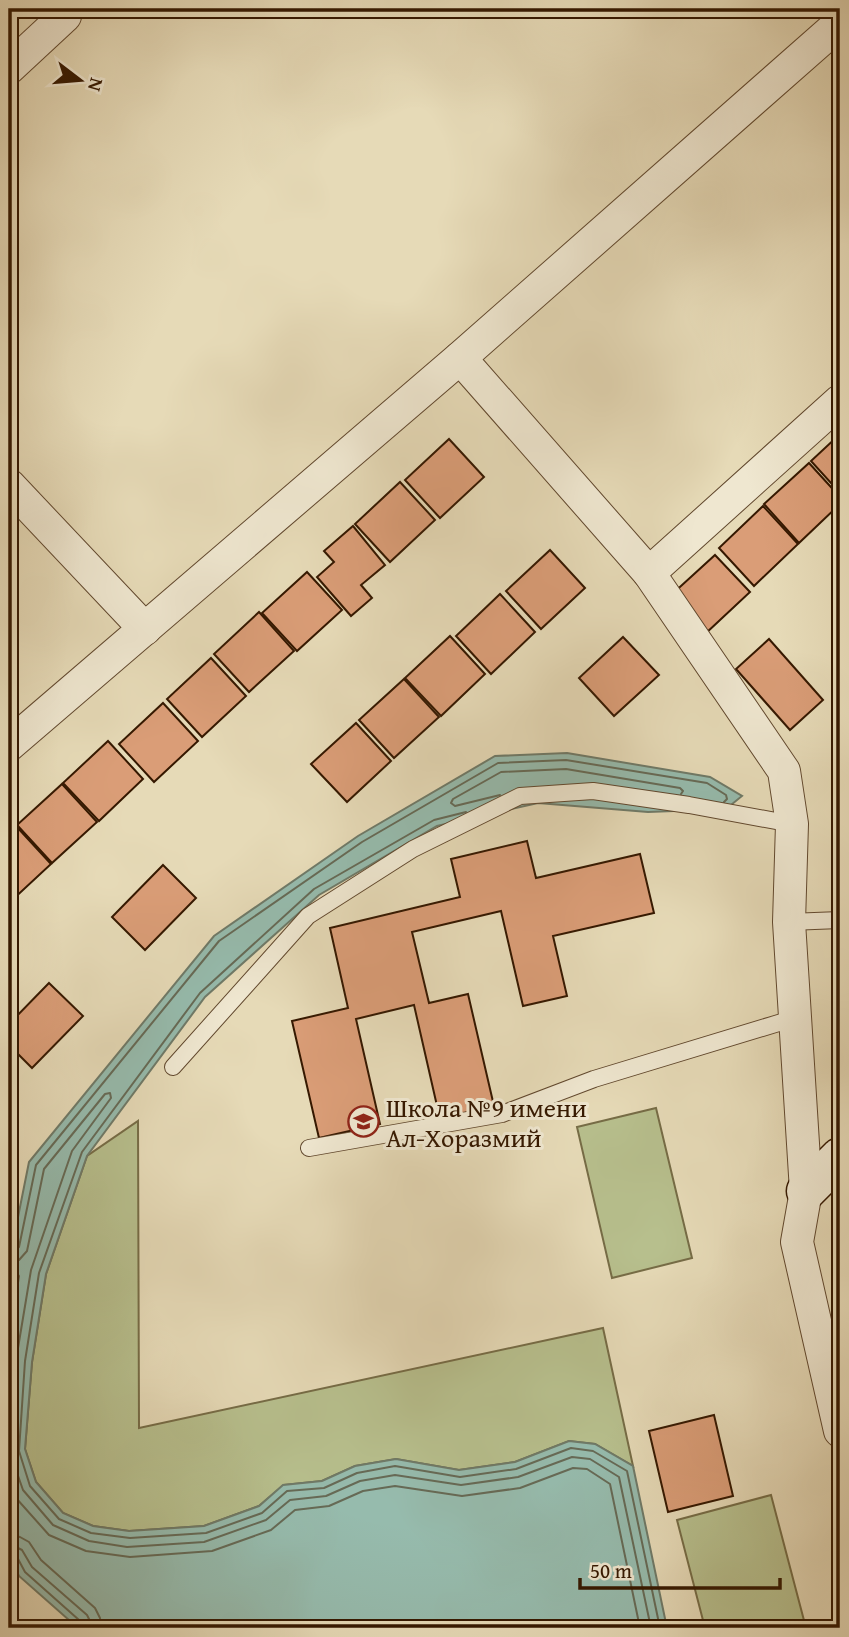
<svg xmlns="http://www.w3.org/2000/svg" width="849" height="1637" font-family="'Gentium Book Plus',serif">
	<rect width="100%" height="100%" fill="#e6dab7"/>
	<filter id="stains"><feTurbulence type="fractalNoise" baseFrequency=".00286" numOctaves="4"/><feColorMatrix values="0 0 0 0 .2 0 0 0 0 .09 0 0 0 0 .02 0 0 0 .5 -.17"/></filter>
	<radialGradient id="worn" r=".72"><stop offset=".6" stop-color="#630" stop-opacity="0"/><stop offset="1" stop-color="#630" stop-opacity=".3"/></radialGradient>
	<g fill="#b7bf8d" stroke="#766c46" stroke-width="2">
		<path d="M656 1108 692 1258 612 1278 577 1127Z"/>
		<path d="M138 1121 139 1428 603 1328 633 1466 595 1444 569 1441 515 1462 459 1470 396 1459 355 1466 322 1481 284 1485 259 1506 204 1526 129 1531 93 1526 63 1513 36 1482 25 1449 32 1362 46 1274 87 1156Z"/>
		<path d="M771 1495 806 1628H705L677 1520Z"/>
	</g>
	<path fill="#96bbad" stroke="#6f7a68" stroke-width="2" d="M567 753 710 777 742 796 726 809 648 812 538 803 437 826 319 895 205 997 87 1156 46 1274 32 1362 25 1449 36 1482 63 1513 93 1526 129 1531 204 1526 259 1506 283 1485 322 1481 355 1466 396 1459 459 1470 515 1462 569 1441 595 1444 633 1466 667 1628H78L19 1576 9 1556V1262L29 1162 214 936 358 836 495 756Z"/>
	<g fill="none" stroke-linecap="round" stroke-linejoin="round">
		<g stroke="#666a56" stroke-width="2">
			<path d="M500 795 455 806 451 803 453 799 501 772 566 769 680 788 683 791 681 794"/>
			<path d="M466 812 434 820 314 889 200 993 82 1152 39 1273 25 1361 19 1451 30 1486 59 1519 91 1533 130 1538 206 1533 262 1513 287 1491 324 1488 357 1473 395 1466 460 1477 516 1469 571 1448 593 1451 627 1471 660 1628"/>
			<path d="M9 1253 15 1252 19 1247 36 1165 219 941 362 842 498 763 566 760 707 783 726 795 727 799 724 802"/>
			<path d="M9 1262 19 1260 27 1251 44 1169 105 1094 110 1093 111 1098 72 1151 31 1270 16 1360 10 1453 23 1490 53 1525 89 1541 127 1547 204 1542 266 1520 290 1500 326 1496 360 1481 395 1475 461 1485 518 1477 572 1457 590 1459 619 1477 651 1628"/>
			<path d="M9 1273H17L19 1276 9 1342"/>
			<path d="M9 1483 16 1498 49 1535 86 1551 130 1557 212 1551 271 1530 295 1510 329 1506 363 1491 395 1486 462 1496 520 1488 573 1468 587 1469 610 1484 640 1628"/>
			<path d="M9 1535 20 1537 29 1542 41 1560 95 1608 100 1618 101 1628"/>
			<path d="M9 1546 16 1547 22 1550 32 1567 87 1615 90 1621 91 1628"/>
			<path d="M9 1555 17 1557 25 1572 79 1620 82 1628"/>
		</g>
	</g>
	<g fill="#da9d77" stroke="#351800" stroke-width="2">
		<path d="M840 434V493L811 461Z"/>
		<path d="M449 439 484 477 440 518 405 480Z"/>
		<path d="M809 463 840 497V504L799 543 764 504Z"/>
		<path d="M400 482 435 520 390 562 355 524Z"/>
		<path d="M763 506 798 544 754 586 719 548Z"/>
		<path d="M353 526 385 565 361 585 372 598 351 616 317 577 334 562 324 551Z"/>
		<path d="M550 550 585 588 541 629 506 591Z"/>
		<path d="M715 555 750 592 705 634 670 596Z"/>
		<path d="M307 572 342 610 297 651 262 613Z"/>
		<path d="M500 594 535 632 491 674 456 636Z"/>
		<path d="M259 612 294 651 249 692 214 654Z"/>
		<path d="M450 636 485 674 441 716 405 678Z"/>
		<path d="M623 637 659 675 614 716 579 678Z"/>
		<path d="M769 639 823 700 790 730 736 669Z"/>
		<path d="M211 658 246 696 202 737 167 699Z"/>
		<path d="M404 679 439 717 394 758 359 720Z"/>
		<path d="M163 703 198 741 154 782 119 744Z"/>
		<path d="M356 723 391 761 347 802 311 764Z"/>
		<path d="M108 741 143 779 99 821 63 783Z"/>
		<path d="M62 784 97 822 52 863 17 825Z"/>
		<path d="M16 826 51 864 9 903V833Z"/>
		<path d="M527 841 536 878 640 854 654 913 553 936 567 996 523 1006 501 911 412 932 429 1003 468 994 494 1106 440 1119 414 1005 356 1019 380 1124 319 1138 292 1021 348 1008 330 928 460 897 451 859Z"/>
		<path d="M163 865 196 898 145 950 112 917Z"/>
		<path d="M49 983 83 1016 32 1068 9 1045V1024Z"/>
		<path d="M714 1415 733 1496 668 1512 649 1431Z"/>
	</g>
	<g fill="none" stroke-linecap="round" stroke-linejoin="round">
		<defs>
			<g id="lane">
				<path d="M789 922 840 920"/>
				<path d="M173 1067 308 916 413 849 520 796 593 791 689 805 792 824"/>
				<path d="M309 1148 502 1114 594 1079 795 1018"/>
			</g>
			<g id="street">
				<path d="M9 68 65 16"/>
				<path d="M460 358 649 573 784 771 792 824 789 922 806 1191 797 1242 840 1431"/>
				<path d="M9 485 145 629"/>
				<path d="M649 573 840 401"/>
				<path d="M9 745 460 358 840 23"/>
			</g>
			<path id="secondary" d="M806 1191 840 1157"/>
		</defs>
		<use href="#lane" stroke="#61482e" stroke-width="18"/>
		<use href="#street" stroke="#61482e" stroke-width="34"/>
		<use href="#secondary" stroke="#351800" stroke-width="41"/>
		<use href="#lane" stroke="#efe7d0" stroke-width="16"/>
		<use href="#street" stroke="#efe7d0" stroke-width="32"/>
		<use href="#secondary" stroke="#efe7d0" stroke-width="38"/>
	</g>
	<defs>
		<symbol id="school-ring" viewBox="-11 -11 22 22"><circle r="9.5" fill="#efe7d0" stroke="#8f2418" stroke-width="1.5"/><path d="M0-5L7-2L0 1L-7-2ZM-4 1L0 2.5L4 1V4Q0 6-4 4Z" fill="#8f2418"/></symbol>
	</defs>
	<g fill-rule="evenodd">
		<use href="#school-ring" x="346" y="1104" width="35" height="35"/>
	</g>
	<g text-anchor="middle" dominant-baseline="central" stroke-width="6" stroke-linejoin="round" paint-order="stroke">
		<g font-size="26" fill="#351800" stroke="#efe7d0" text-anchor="start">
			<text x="386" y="1107">Школа №9 имени<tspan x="386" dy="30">Ал-Хоразмий</tspan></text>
		</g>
	</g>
	<rect width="849" height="1637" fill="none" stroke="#e6dab7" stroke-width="35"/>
	<rect x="10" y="10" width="828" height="1616" fill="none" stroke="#351800" stroke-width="3.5"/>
	<rect x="18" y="18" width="814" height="1602" fill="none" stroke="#351800" stroke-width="2"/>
	<g transform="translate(80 80) rotate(106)" stroke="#efe7d0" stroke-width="5" paint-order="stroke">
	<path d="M0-5L12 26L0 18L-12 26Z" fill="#351800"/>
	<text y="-10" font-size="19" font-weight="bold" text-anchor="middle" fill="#351800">N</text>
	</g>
	<path d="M580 1578v10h200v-10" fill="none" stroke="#351800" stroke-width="3.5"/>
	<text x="590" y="1578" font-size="21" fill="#351800" stroke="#efe7d0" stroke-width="5" paint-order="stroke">50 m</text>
	<rect width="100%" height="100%" filter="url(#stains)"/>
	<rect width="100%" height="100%" fill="url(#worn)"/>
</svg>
